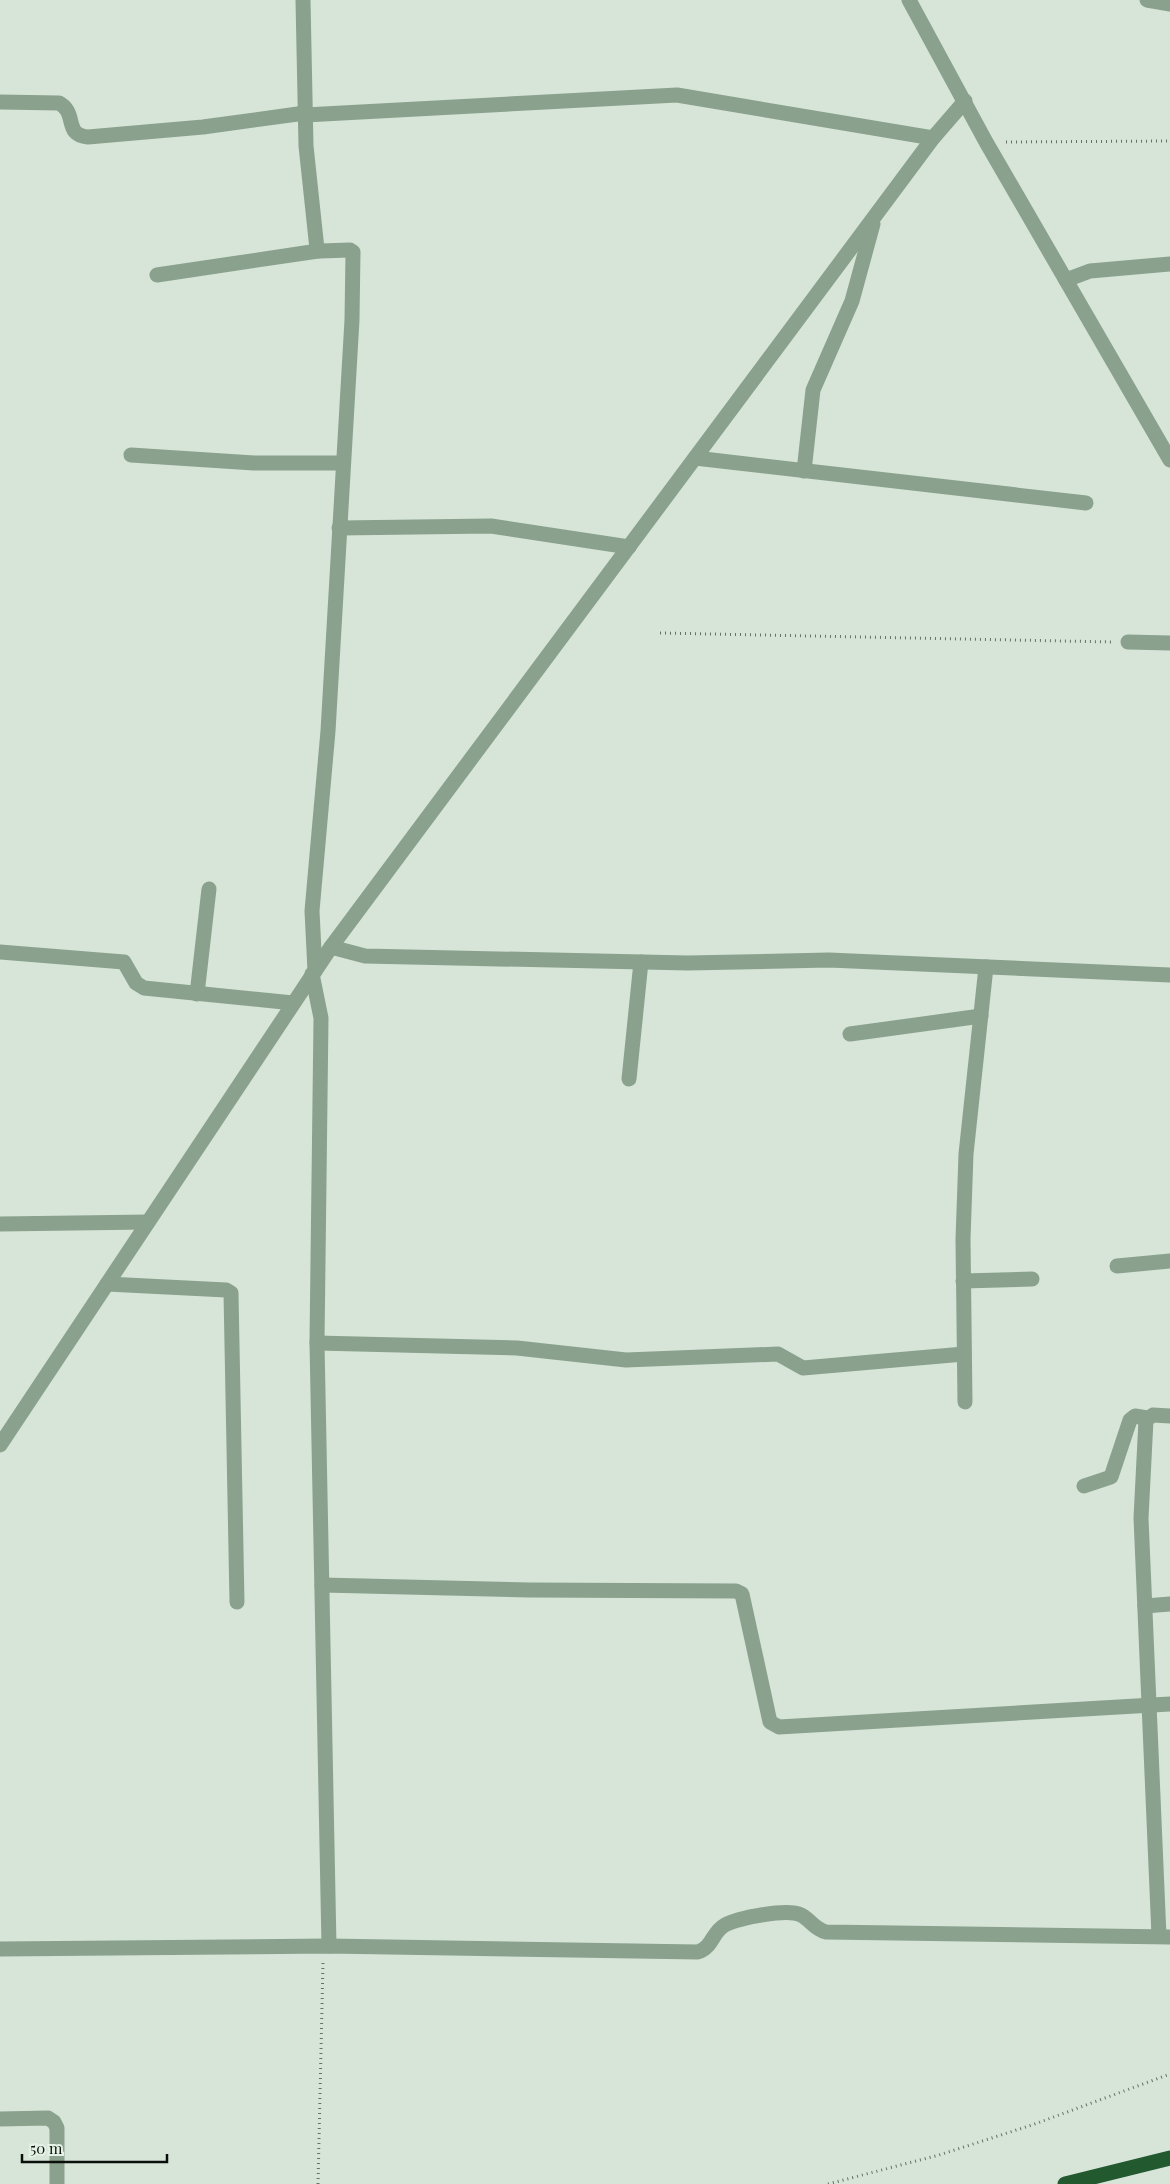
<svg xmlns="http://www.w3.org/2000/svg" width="1170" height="2184" font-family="'Playfair Display',serif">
	<rect width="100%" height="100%" fill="#d7e5d9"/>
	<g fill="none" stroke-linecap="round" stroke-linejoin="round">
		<g stroke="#677068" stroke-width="3" stroke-dasharray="1 4" stroke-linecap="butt">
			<path d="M1006 142 1170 141"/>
			<path d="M660 633 1113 642"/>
			<path d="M318 2184 323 1962"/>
			<path d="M828 2184 939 2155 1032 2125 1170 2074"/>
		</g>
		<g stroke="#8aa28d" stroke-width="15">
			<path d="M303 0 306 146 317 249 320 251 350 250 353 252 352 320 328 731 312 911 315 971"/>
			<path d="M909 0 986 142 1170 460"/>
			<path d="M1147 0 1170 4"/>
			<path d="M0 102 59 103C78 113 63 135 88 137L203 127 305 113"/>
			<path d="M305 115 677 95 933 138"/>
			<path d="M157 275 318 251"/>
			<path d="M1066 280 1090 271 1170 264"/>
			<path d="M131 455 254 463H343"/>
			<path d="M695 458 1086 503"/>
			<path d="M804 471 813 390 852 301 873 224"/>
			<path d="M339 528 491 526 629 547"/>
			<path d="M1128 642 1170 643"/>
			<path d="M331 947 365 956 688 963 829 960 1170 975"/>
			<path d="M0 952 124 962 136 983 144 988 293 1003"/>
			<path d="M312 974 321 1018 317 1343 329 1946"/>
			<path d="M197 994 209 889"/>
			<path d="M850 1034 981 1016"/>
			<path d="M629 1079 641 962"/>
			<path d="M0 1224 148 1222"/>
			<path d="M1117 1266 1170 1261"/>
			<path d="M963 1281 1032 1279"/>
			<path d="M107 1284 226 1290 231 1293 237 1602"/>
			<path d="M317 1343 517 1348 626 1360 778 1354 803 1368 964 1354"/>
			<path d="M965 1402 963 1239 966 1154 986 967"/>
			<path d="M0 1445 331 947 933 138 965 101"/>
			<path d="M1084 1486 1111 1477 1130 1420 1135 1416 1147 1418"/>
			<path d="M322 1585 529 1590 736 1591 742 1594 770 1722 779 1727 1170 1704"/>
			<path d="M1145 1606 1170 1604"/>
			<path d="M1159 1936 1141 1518 1146 1420 1153 1415 1170 1416"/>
			<path d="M0 1949 329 1946 698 1952C713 1947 712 1932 725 1925 738 1918 787 1908 801 1915 811 1920 814 1929 826 1932L1170 1937"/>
			<path d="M0 2119 48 2118 54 2122 57 2128V2184"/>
		</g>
		<path stroke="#22592f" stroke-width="15" d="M1065 2184 1170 2158"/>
	</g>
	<path d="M22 2154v8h145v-8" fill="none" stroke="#0b0f0b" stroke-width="2.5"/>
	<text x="30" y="2154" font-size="15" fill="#0b0f0b" stroke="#e4f2e6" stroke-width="4" paint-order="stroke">50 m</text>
</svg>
